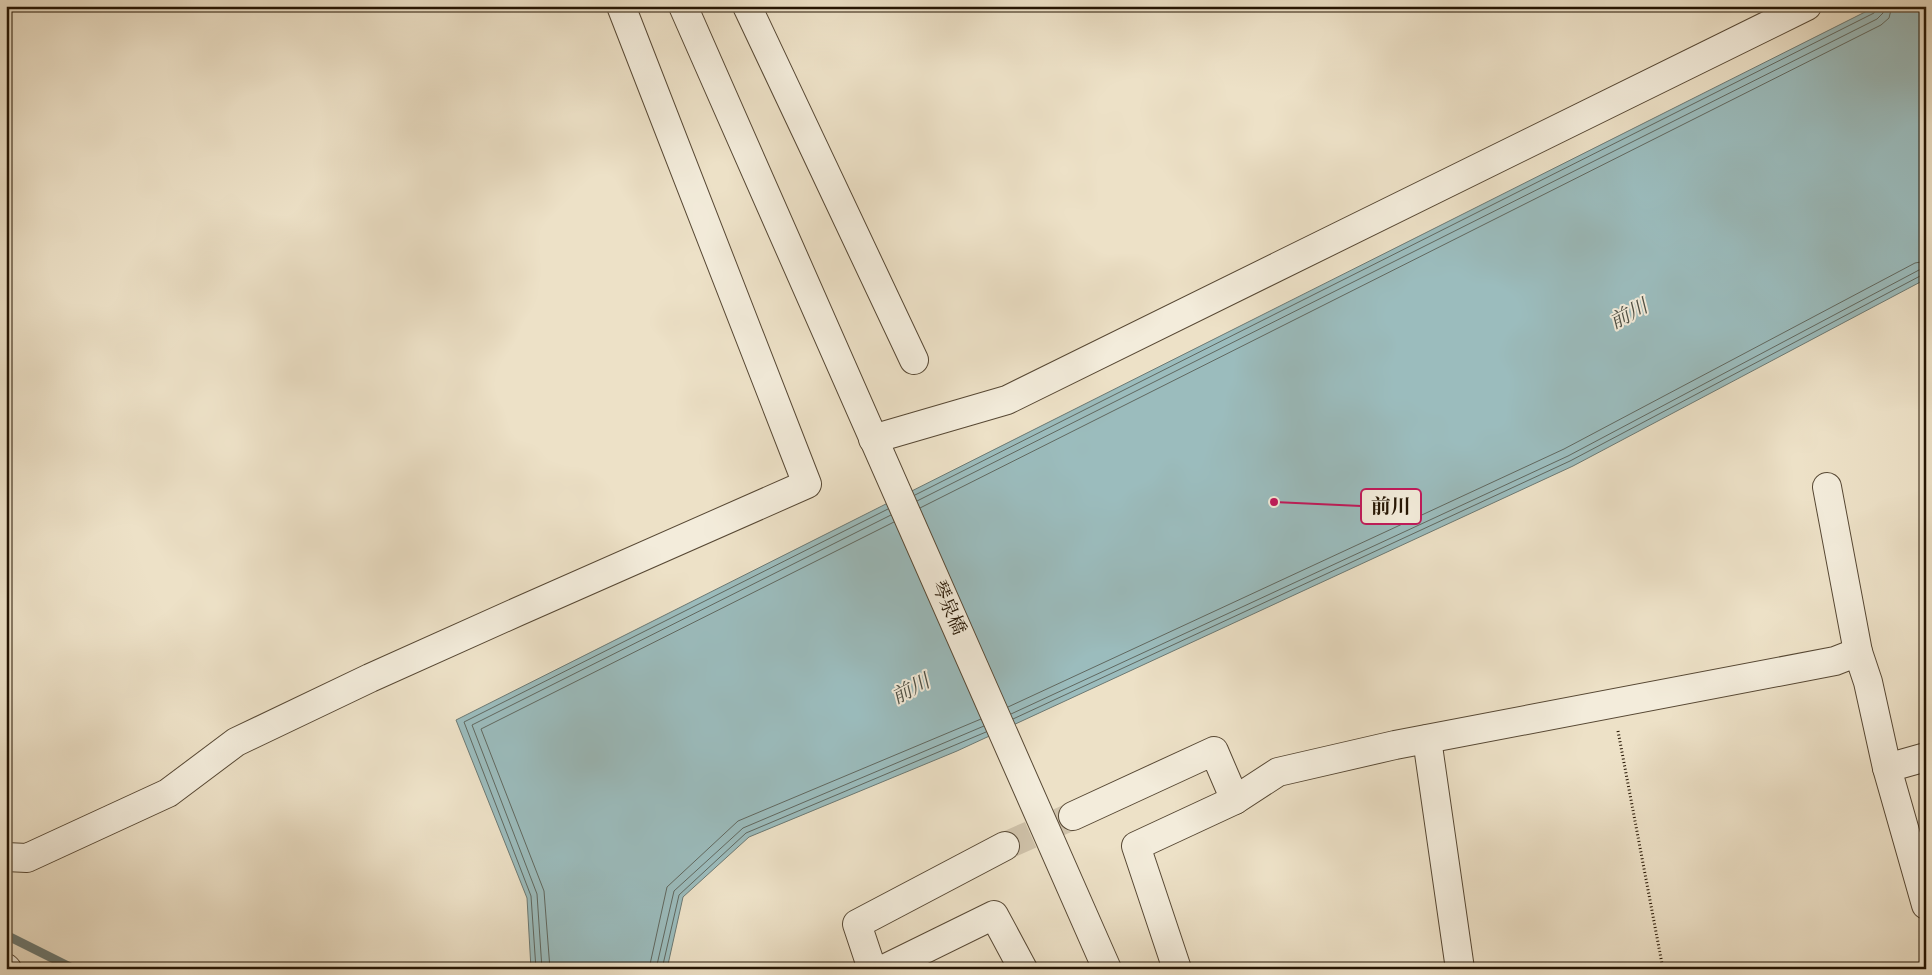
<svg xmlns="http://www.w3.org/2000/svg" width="1932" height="975" font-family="'IM FELL English','Noto Serif JP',serif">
	<rect width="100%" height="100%" fill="#ede1c7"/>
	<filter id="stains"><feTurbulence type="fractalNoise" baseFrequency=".004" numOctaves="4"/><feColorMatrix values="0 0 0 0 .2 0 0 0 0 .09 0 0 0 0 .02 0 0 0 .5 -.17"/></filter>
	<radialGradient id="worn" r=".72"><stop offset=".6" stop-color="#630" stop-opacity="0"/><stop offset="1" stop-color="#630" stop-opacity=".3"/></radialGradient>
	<path fill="#9bbcbd" stroke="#6c7973" d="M1877 6H1926V279L1573 466 957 751 749 837 683 897 667 969H531L527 898 456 720Z"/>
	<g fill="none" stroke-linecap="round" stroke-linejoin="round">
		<g stroke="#606860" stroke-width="1">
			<path d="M915 495 1874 13 1878 6"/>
			<path d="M917 501 1877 19 1883 13 1884 6"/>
			<path d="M920 508 1881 25 1889 18 1892 6"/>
			<path d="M1008 707 1564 449 1915 263 1926 261"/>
			<path d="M1011 714 1568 456 1919 270 1926 269"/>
			<path d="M1013 719 1570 461 1922 275H1926"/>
			<path d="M536 969 531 896 464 722 888 509"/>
			<path d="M542 969 537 894 472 725 891 515"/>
			<path d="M550 969 544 891 481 729 894 522"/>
			<path d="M649 969 667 887 738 821 981 719"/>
			<path d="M656 969 674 891 743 828 984 726"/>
			<path d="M662 969 679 895 746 833 986 732"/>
		</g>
		<path stroke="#6c7973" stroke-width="9" d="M6 935 74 969"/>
		<path stroke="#cfc2aa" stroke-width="28" stroke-dasharray="28 14" stroke-linecap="butt" d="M1005 846 1073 816"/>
		<defs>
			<g id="minor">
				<path d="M683 6 1107 969"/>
				<path d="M747 6 914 360"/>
				<path d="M873 439 1007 400 1807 6"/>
				<path d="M1827 487 1858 652"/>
				<path d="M1427 739 1460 969"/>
				<path d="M1887 768 1926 757"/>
				<path d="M1073 816 1214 751 1235 800"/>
				<path d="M6 857 27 858 168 793 236 742 370 678 517 612 807 484 621 6"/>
				<path d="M6 968 7 969"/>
				<path d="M872 969 857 924 1005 846"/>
				<path d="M884 969 994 915 1023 969"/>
				<path d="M1177 969 1136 846 1235 800 1278 772 1395 745 1835 661 1858 652 1868 682 1887 768 1926 905"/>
			</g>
		</defs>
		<use href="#minor" stroke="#574834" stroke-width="30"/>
		<path stroke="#251503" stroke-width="3" stroke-dasharray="1 2.5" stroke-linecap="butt" d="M1618 731 1663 969"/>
		<use href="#minor" stroke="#f3ecdb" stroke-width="28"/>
	</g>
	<g text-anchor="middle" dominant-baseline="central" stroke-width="4" stroke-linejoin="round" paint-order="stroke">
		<g font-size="19" fill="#251503" stroke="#f3ecdb">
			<text transform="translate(948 608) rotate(66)">琴泉橋</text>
		</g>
		<g font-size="20" font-style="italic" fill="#4e4f44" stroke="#f3ecdb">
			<text transform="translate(1629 315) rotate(-28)">前川</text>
			<text transform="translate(911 690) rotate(-28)">前川</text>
		</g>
	</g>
	<path fill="none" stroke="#c2185b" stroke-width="2" d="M1274 502L1361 506"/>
	<circle fill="#c2185b" stroke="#f3ecdb" stroke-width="2" cx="1274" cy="502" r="5"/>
	<rect fill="#f3ecdb" stroke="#c2185b" stroke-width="2" x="1361" y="489" width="60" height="35" rx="5"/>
	<g font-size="20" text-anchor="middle" font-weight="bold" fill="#251503">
		<text x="1391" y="513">前川</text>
	</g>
	<rect width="1932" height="975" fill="none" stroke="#ede1c7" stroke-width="25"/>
	<rect x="8" y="8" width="1917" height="960" fill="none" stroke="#251503" stroke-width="2.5"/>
	<rect x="12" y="12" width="1907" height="950" fill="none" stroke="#251503"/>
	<rect width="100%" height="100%" filter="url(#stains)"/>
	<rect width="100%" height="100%" fill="url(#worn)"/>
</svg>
